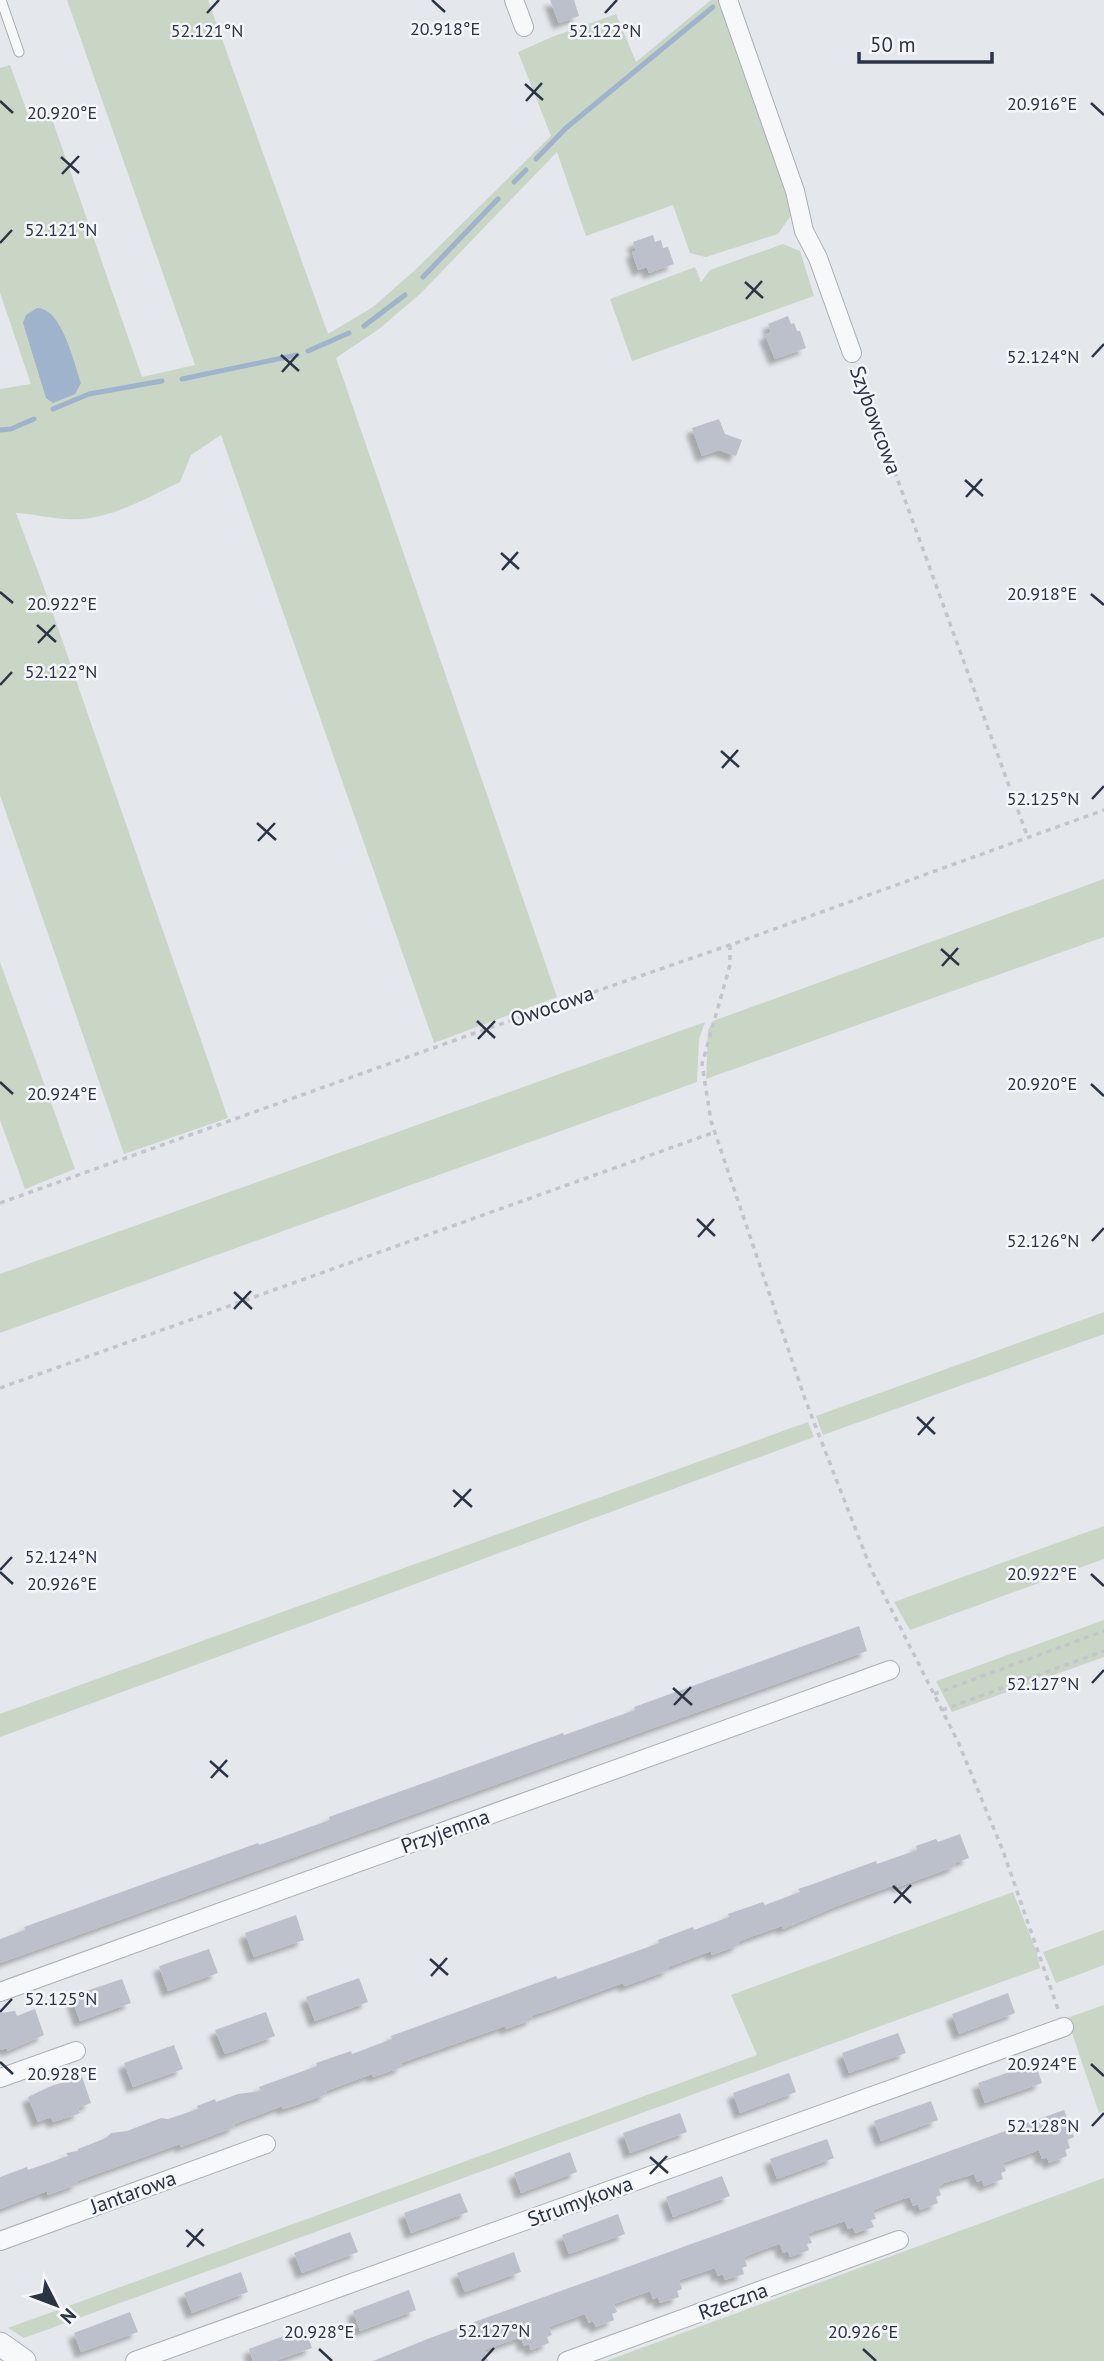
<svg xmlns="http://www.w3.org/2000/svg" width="1104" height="2361" font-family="'PT Sans',sans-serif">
	<defs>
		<filter id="shadow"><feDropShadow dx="-6" dy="6" stdDeviation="2" flood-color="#0004"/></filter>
	</defs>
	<rect width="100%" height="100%" fill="#e4e7ec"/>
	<g fill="#c9d6c5">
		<path d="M67 0H208L328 334 373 307 414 271 551 136 518 52 552 37 616 14 636 62 711 0H719L780 167 792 214 778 234 706 257 690 253 673 205 586 236 557 152 420 294 379 329 336 358 557 997 434 1043 221 435 191 455 180 482C149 497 116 516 82 519 59 521 37 514 16 513L42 582 228 1118 124 1154 0 795V389L31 384 0 293V68L10 65 30 120 50 113 142 377 195 365Z"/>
		<path d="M783 244 800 251 814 296 632 361 610 299 695 267 701 282 710 270Z"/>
		<path d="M1104 879V937L706 1079 708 1030 713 1021Z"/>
		<path d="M0 962 75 1169 25 1189 0 1120Z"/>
		<path d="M705 1022 699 1039 697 1082 0 1333V1274Z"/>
		<path d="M1104 1312V1334L823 1435 816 1416Z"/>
		<path d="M808 1422 814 1437 0 1737V1714Z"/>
		<path d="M1104 1526V1559L910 1630 894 1602Z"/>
		<path d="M1104 1620V1657L952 1712 936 1681Z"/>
		<path d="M1013 1892 1037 1953 1040 1968 24 2338 8 2328 757 2055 731 1995Z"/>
		<path d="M1104 1930V1965L1056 1983 1043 1952Z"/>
		<path d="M1104 2005V2111L1099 2113 1067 2018Z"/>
		<path d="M1104 2178V2361H606Z"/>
	</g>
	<path fill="#9fb4cc" d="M37 308C62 308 74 363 81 383L75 394 53 403 46 398 23 323 26 315Z"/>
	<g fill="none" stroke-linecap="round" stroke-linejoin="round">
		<g stroke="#9fb4cc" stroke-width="5">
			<path d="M536 159 566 128 713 7"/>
			<path d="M514 182 526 170"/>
			<path d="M423 277 498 199"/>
			<path d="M364 326 405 295"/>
			<path d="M308 351 349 333"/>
			<path d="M182 379 297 355"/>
			<path d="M53 409 89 394 162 381"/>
			<path d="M0 430 11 429 34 419"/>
		</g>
	</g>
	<g fill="#bbc0ca" filter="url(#shadow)">
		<path d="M550 0H574L579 16 559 23Z"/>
		<path d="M653 235 655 242 661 240 663 248 668 247 674 264 649 273 647 267 638 270 632 252 636 251 633 242Z"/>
		<path d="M788 316 791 324 794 323 797 331H800L806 348 775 359 765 335 771 332 768 324Z"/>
		<path d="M719 419 725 434 742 440 736 456 719 450 702 456 692 428Z"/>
		<path d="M859 1626 867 1651 0 1963V1939L25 1930 24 1927 258 1843 259 1845 330 1820 329 1817 563 1733 564 1735 635 1710 634 1707Z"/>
		<path d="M960 1834 969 1858 955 1863 956 1866 898 1887 897 1884 837 1906 783 1929 782 1926 753 1936 738 1942 739 1945 712 1955 711 1951 668 1967 669 1970 625 1986 623 1983 549 2010 531 2016 533 2019 506 2029 505 2026 401 2063 402 2067 373 2077 372 2074 326 2091 327 2094 305 2102 283 2109 282 2106 234 2124 235 2127 181 2147 180 2144 77 2181 78 2184 48 2195 47 2191 0 2209V2177L27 2167 28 2170 68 2156 66 2153 78 2151V2149L106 2138 111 2133 127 2131 161 2118 168 2119 198 2109 197 2106 215 2099 216 2102 238 2094 261 2091 259 2087 317 2066 316 2063 351 2051 352 2054 392 2039 391 2036 556 1976 558 1979 601 1964 659 1943 658 1940 693 1927 694 1930 729 1917 728 1914 763 1902 765 1905 800 1892 798 1889 816 1883 876 1861 877 1864 917 1850 916 1846 936 1839 938 1842Z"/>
		<path d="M296 1915 304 1940 254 1957 245 1933Z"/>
		<path d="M209 1949 218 1973 168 1991 159 1966Z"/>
		<path d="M359 1978 368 2002 315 2021 306 1997Z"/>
		<path d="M122 1979 131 2003 80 2021 71 1996Z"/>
		<path d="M1008 1993 1015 2013 959 2034 952 2014Z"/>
		<path d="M35 2009 44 2035 7 2051V2048L0 2050V2013L15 2011 17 2016Z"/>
		<path d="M266 2012 275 2036 225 2054 215 2030Z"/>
		<path d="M898 2033 906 2053 849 2073 842 2053Z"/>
		<path d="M174 2045 183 2069 133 2087 124 2063Z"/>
		<path d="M1035 2063 1042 2083 985 2103 978 2083Z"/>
		<path d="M789 2073 796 2092 740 2113 733 2093Z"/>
		<path d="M82 2077 91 2103 78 2108 80 2113 66 2118 53 2122 51 2117 38 2122 28 2097 51 2086Z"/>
		<path d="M931 2101 938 2120 881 2141 874 2121Z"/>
		<path d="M1064 2110 1074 2137 1067 2140 1070 2148 1065 2150 1067 2156 1049 2163 1047 2157 1042 2159 1039 2150 1003 2163 1006 2171 1001 2173 1003 2179 984 2186 982 2180 977 2182 974 2174 944 2183 938 2187 941 2195 936 2197 938 2203 920 2210 918 2204 913 2206 910 2197 903 2199 873 2210 876 2219 871 2220 874 2227 855 2233 853 2227 848 2229 845 2221 815 2231 808 2234 812 2243 807 2244 809 2250 790 2257 788 2251 783 2253 780 2244 773 2246 744 2257 747 2266 742 2268 744 2274 725 2280 723 2274 718 2276 715 2268 679 2280 682 2289 677 2291 679 2297 660 2303 658 2297 653 2299 650 2291 614 2304 617 2312 612 2314 614 2320 596 2327 593 2321 589 2323 585 2314 579 2316 549 2327 552 2335 547 2337 549 2343 531 2350 529 2344 524 2346 521 2337 484 2350 488 2361H373L430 2338Z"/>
		<path d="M680 2113 687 2132 630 2153 623 2133Z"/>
		<path d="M827 2139 834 2158 777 2179 770 2159Z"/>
		<path d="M570 2152 577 2172 521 2193 514 2173Z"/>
		<path d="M722 2176 730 2196 673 2217 666 2197Z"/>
		<path d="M460 2193 468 2212 411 2233 404 2213Z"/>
		<path d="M618 2214 625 2234 569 2254 562 2235Z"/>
		<path d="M350 2232 358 2252 302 2273 294 2253Z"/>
		<path d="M514 2252 521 2272 465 2292 457 2273Z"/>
		<path d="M241 2272 248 2292 192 2313 184 2293Z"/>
		<path d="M409 2290 416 2310 360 2331 353 2311Z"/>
		<path d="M130 2312 138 2332 81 2352 74 2333Z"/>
		<path d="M305 2328 312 2348 275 2361H253L249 2349Z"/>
	</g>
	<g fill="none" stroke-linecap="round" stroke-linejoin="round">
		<defs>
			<path id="service" d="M1 0 19 52"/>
			<g id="minor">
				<path d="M514 0 524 27"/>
				<path d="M728 0 795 191 804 231 818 258 852 353"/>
				<path d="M0 1992 890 1670"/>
				<path d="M0 2078 76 2051"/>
				<path d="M0 2241 266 2144"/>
				<path d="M135 2361 1064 2027"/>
				<path d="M567 2361 899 2240"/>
			</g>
			<path id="tertiary" d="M0 2344 24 2361"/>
		</defs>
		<use href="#service" stroke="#a9aeb7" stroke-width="11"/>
		<use href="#minor" stroke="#a9aeb7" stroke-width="20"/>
		<use href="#tertiary" stroke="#a9aeb7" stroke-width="25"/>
		<g stroke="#c2c5cb" stroke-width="3.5" stroke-dasharray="5 5" stroke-linecap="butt">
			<path d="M857 368 1028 838"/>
			<path d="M730 945V965L702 1064 711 1121 805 1399 871 1569 959 1744 1003 1851 1059 2012"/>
			<path d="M0 1203 475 1033 730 945 1104 810"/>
			<path d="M0 1388 715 1132"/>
			<path d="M934 1694 1104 1631"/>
			<path d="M942 1710 1104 1651"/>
		</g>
		<use href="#service" stroke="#f7f8fa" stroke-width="9"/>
		<use href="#minor" stroke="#f7f8fa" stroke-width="18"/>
		<use href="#tertiary" stroke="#f7f8fa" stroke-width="23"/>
	</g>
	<path fill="none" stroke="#2b3445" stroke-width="2.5" d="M432 0 445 12M207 13 219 0M605 13 617 0M525 84 543 100M0 101 13 113M526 101 542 83M1091 103 1104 115M61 157 79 173M62 174 79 156M0 243 12 230M745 282 763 298M746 299 762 281M281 355 299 371M1092 357 1104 344M282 372 298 354M965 480 983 496M966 497 982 479M501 553 519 569M502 570 518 552M0 592 13 603M1091 594 1104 605M37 625 56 642M38 643 55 625M0 685 12 672M721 751 739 767M722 768 738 750M1092 799 1104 786M257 823 276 840M258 841 275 823M941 949 959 965M942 966 958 948M477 1021 495 1038M478 1039 495 1021M0 1082 13 1094M1091 1084 1104 1096M697 1219 715 1236M698 1237 714 1219M1092 1241 1104 1228M234 1292 252 1309M234 1309 251 1291M917 1417 935 1434M918 1435 934 1417M453 1490 472 1507M454 1507 471 1489M0 1570 12 1557M0 1572 13 1584M1091 1574 1104 1586M1092 1683 1104 1670M673 1688 692 1705M674 1705 691 1687M210 1761 228 1777M211 1778 227 1760M893 1886 911 1903M894 1903 911 1885M430 1959 448 1975M431 1976 447 1958M0 2012 12 1999M0 2062 13 2074M1091 2064 1104 2076M1092 2126 1104 2113M650 2157 668 2173M650 2174 667 2156M186 2230 204 2246M187 2247 203 2229M319 2349 332 2361M863 2349 876 2361M482 2361 494 2348"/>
	<g text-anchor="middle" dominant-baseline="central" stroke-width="5" stroke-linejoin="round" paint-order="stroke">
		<g font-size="21" fill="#2b3445" stroke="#f4f6f9">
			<text transform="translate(876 420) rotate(70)">Szybowcowa</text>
			<text transform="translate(552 1006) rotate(-19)">Owocowa</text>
			<text transform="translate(445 1831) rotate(-20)">Przyjemna</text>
			<text transform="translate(133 2192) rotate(-20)">Jantarowa</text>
			<text transform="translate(580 2201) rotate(-20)">Strumykowa</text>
			<text transform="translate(733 2301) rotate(-20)">Rzeczna</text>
		</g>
	</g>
	<g font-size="18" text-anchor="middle" fill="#2b3445" stroke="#f4f6f9" stroke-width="5" stroke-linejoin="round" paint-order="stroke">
		<text x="445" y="35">20.918°E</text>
		<text x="207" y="37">52.121°N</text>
		<text x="605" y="37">52.122°N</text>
		<text x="1042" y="110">20.916°E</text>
		<text x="62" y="119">20.920°E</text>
		<text x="61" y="236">52.121°N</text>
		<text x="1043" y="363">52.124°N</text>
		<text x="1042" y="600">20.918°E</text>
		<text x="62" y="610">20.922°E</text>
		<text x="61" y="678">52.122°N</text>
		<text x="1043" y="805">52.125°N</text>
		<text x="1042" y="1090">20.920°E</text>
		<text x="62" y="1100">20.924°E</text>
		<text x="1043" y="1247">52.126°N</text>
		<text x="61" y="1563">52.124°N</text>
		<text x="1042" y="1580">20.922°E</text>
		<text x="62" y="1590">20.926°E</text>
		<text x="1043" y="1690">52.127°N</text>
		<text x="61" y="2005">52.125°N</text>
		<text x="1042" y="2070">20.924°E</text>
		<text x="62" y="2080">20.928°E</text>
		<text x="1043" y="2132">52.128°N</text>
		<text x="494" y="2337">52.127°N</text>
		<text x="319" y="2338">20.928°E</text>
		<text x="863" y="2338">20.926°E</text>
	</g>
	<g transform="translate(56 2305) rotate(132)" stroke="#f4f6f9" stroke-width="5" paint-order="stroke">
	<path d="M0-5L12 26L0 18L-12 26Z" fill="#2b3445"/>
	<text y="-10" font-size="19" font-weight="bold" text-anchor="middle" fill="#2b3445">N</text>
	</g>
	<path d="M859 52v10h133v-10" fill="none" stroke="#2b3445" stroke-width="3.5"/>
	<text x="870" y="52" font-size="21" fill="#2b3445" stroke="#f4f6f9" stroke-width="5" paint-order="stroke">50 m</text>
</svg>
